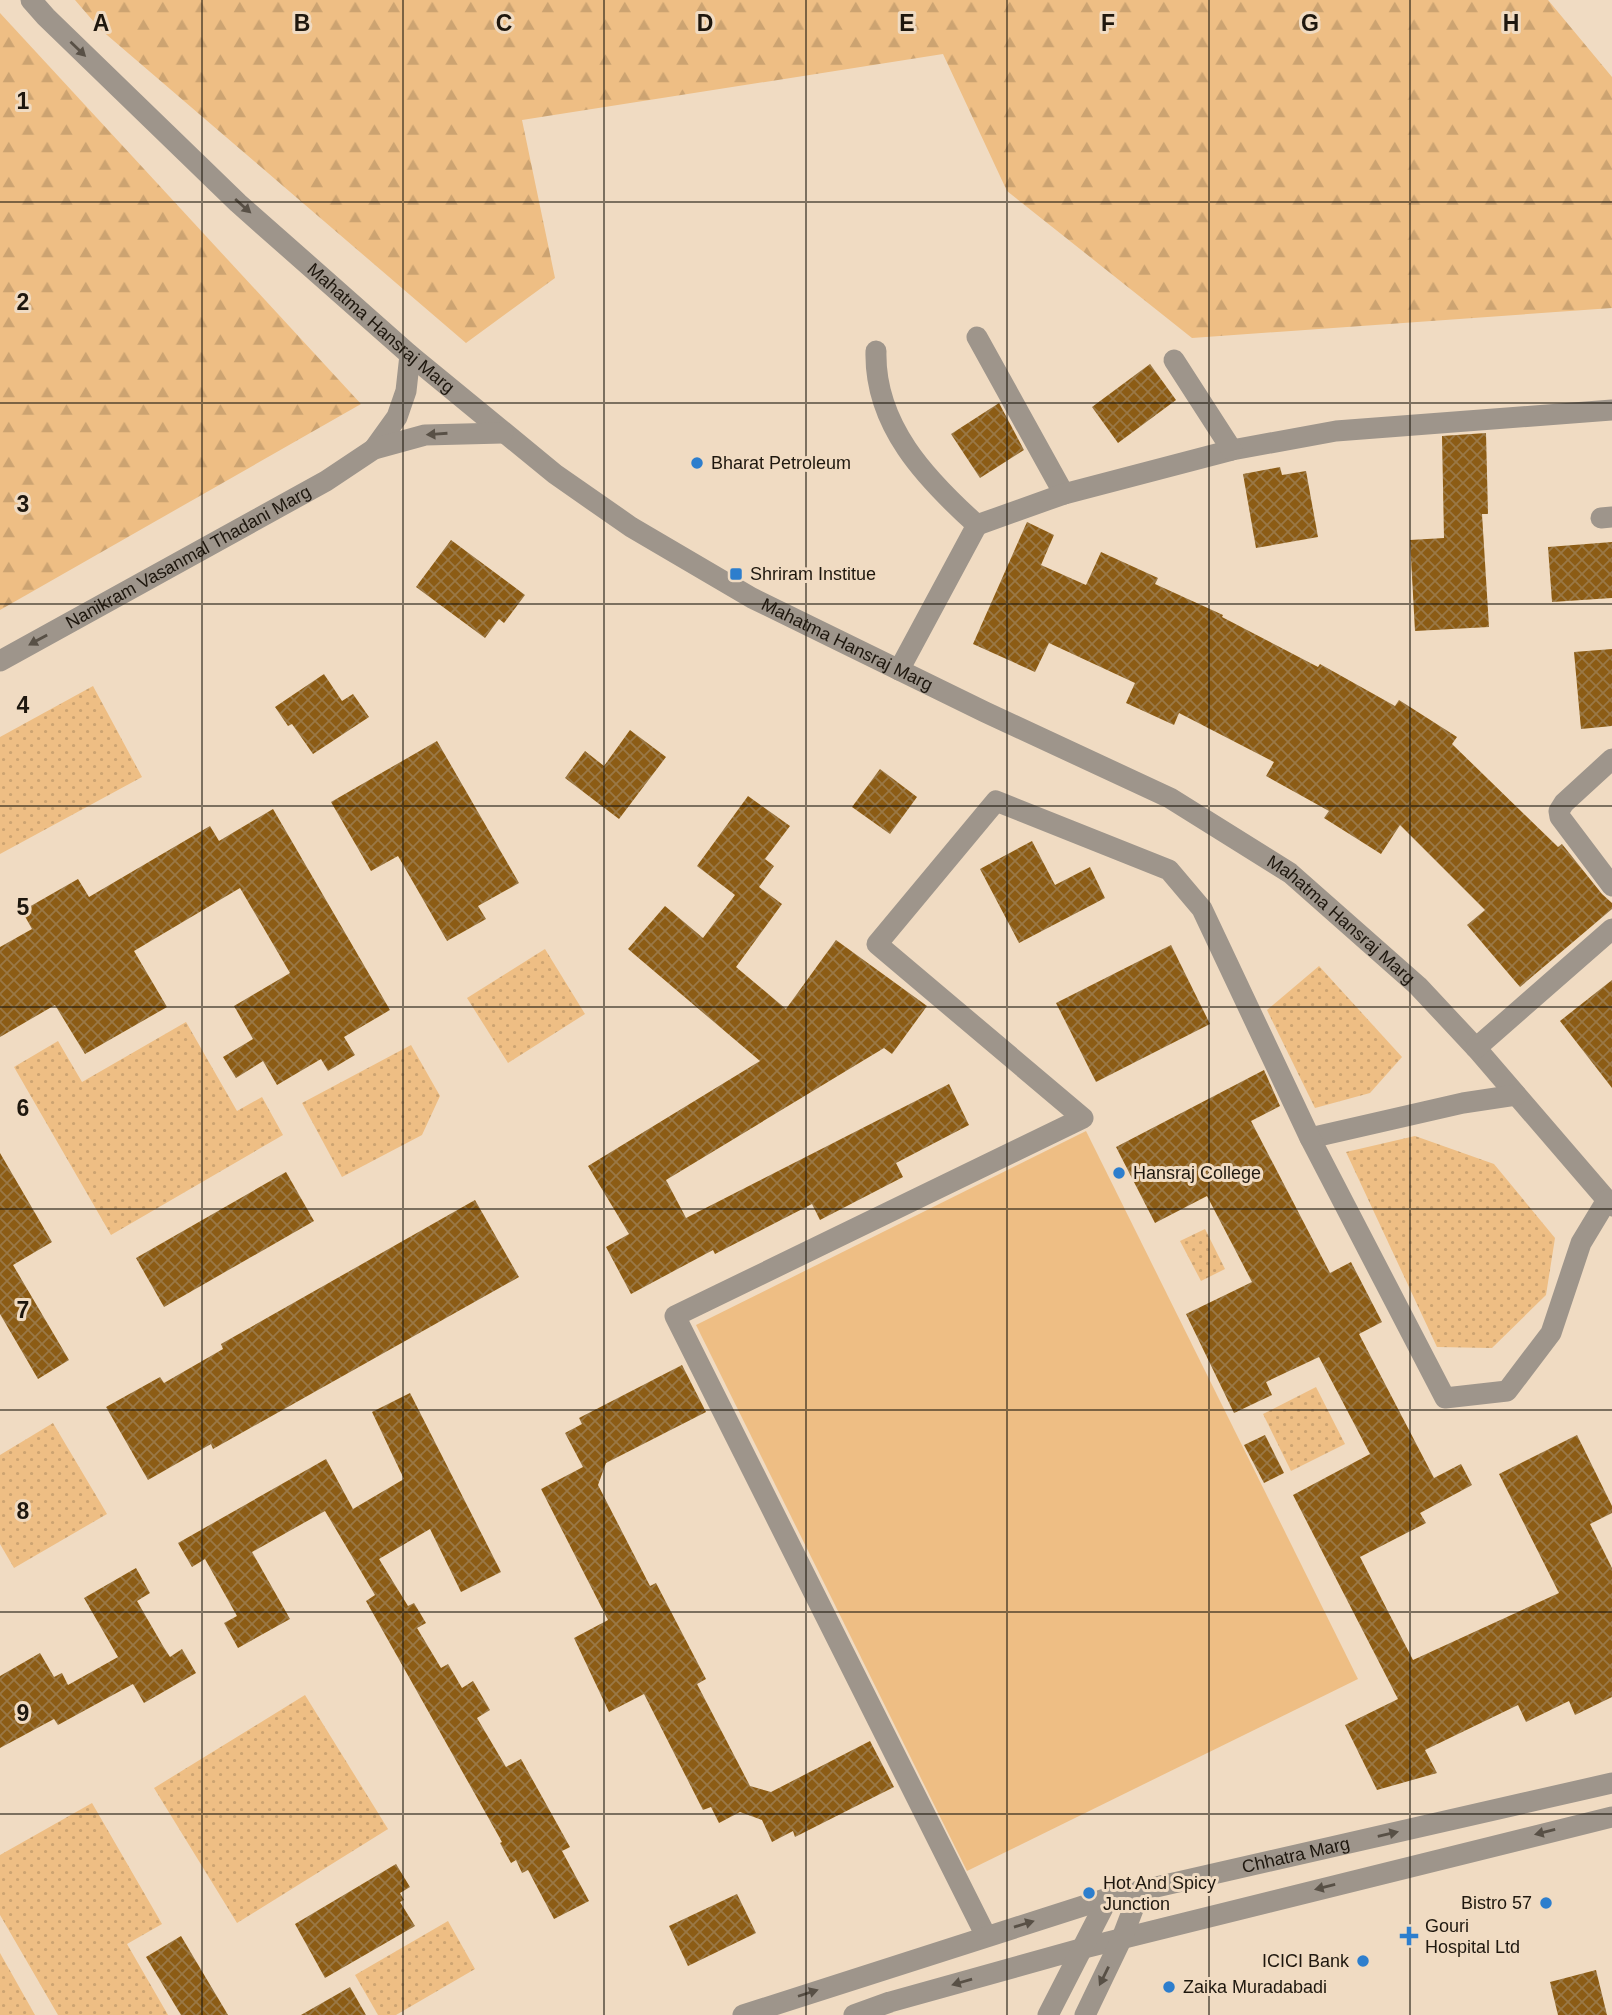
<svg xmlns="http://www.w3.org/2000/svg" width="1612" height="2015" font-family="Arial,sans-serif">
	<defs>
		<pattern id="grass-dots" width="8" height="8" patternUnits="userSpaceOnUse" patternTransform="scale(1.75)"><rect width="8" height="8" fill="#eebe84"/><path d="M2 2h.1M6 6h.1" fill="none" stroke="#cca371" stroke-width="1.8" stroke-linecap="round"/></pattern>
		<pattern id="forest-firs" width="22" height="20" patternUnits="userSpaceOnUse" patternTransform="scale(1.75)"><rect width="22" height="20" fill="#eebe84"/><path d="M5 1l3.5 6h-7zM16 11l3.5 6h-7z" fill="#cca371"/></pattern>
		<pattern id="building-cross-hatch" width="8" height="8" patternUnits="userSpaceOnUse" patternTransform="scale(1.75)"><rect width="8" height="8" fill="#8c5c15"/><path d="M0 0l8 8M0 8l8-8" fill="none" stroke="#9a7846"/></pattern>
	</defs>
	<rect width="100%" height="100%" fill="#f0dbc2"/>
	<g fill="url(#grass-dots)">
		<path d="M93 686 142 777 0 854V737Z"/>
		<path d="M545 949 585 1014 508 1063 467 998Z"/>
		<path d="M1319 966 1402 1057 1370 1093 1315 1108 1267 1010Z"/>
		<path d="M186 1022 237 1111 262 1097 283 1135 111 1235 14 1067 58 1041 82 1082Z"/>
		<path d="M411 1045 440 1096 422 1135 342 1177 302 1103Z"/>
		<path d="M1415 1136 1494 1164 1555 1238 1546 1295 1492 1348 1437 1347 1346 1152Z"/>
		<path d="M1205 1229 1225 1269 1201 1281 1180 1241Z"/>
		<path d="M1316 1387 1345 1444 1291 1471 1263 1414Z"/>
		<path d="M53 1423 107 1514 14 1568 0 1544V1455Z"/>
		<path d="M305 1695 388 1829 237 1923 154 1788Z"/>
		<path d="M92 1803 162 1924 127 1944 168 2015H58L0 1915V1855Z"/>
		<path d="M448 1921 475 1969 396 2015H378L355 1975Z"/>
		<path d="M0 1953 35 2015H0Z"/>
	</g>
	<g fill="url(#forest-firs)">
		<path d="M75 0H1548L1612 77V308L1192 338 1007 191 943 54 522 120 555 278 466 343 100 29Z"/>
		<path d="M0 13 361 404 0 610Z"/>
	</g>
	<path fill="#eebe84" d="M1086 1131 1358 1679 967 1871 696 1325Z"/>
	<g fill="url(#building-cross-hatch)">
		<path d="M1150 364 1176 400 1118 443 1092 407Z"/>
		<path d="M999 403 1024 450 980 478 951 434Z"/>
		<path d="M1486 433 1488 514H1482L1489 627 1415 631 1410 540 1444 538 1442 436Z"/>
		<path d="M1280 467 1282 475 1306 471 1318 537 1256 548 1243 474Z"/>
		<path d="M1027 522 1054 535 1041 565 1086 585 1101 552 1158 578 1155 584 1223 615 1222 617 1318 667 1320 664 1395 706 1399 700 1457 737 1452 744 1558 847 1562 844 1602 894 1612 903V909L1520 987 1467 925 1485 910 1400 825 1381 854 1324 818 1329 811 1266 776 1274 762 1179 713 1174 725 1126 703 1135 683 1049 643 1035 672 973 644Z"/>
		<path d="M451 540 525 595 504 623 499 619 485 638 416 587Z"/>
		<path d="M1612 542V598L1552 602 1548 547Z"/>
		<path d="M1612 649V726L1581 729 1574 652Z"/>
		<path d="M324 674 342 701 353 694 369 717 313 754 292 724 288 726 275 707Z"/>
		<path d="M630 730 666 757 619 819 565 778 585 751 604 766Z"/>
		<path d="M437 741 519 883 478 906 486 919 447 941 398 856 371 871 331 802Z"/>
		<path d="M880 769 917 797 890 834 852 807Z"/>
		<path d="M748 796 790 826 765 859 774 866 759 887 782 904 736 967 786 1009 836 940 927 1006 892 1054 884 1048 666 1180 686 1218 949 1084 969 1125 896 1163 903 1177 820 1220 812 1204 715 1254 713 1250 631 1294 606 1247 629 1234 588 1166 760 1061 628 949 665 906 703 938 735 895 697 866Z"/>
		<path d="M273 809 390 1010 344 1037 355 1055 328 1071 321 1059 277 1085 263 1061 236 1078 223 1057 253 1039 234 1006 290 973 240 888 134 951 167 1007 85 1054 55 1005 0 1037V947L32 929 22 911 78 879 89 897 210 826 219 841Z"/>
		<path d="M1032 841 1055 885 1090 867 1105 898 1019 943 980 869Z"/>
		<path d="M1171 945 1210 1024 1096 1082 1056 1003Z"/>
		<path d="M1612 980V1088L1560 1021Z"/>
		<path d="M1264 1070 1280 1106 1251 1121 1330 1273 1351 1262 1382 1322 1359 1334 1434 1478 1461 1464 1472 1485 1420 1513 1426 1523 1360 1557 1413 1660 1559 1593 1499 1474 1577 1435 1612 1506V1513L1590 1524 1612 1568V1697L1575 1715 1569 1701 1526 1722 1518 1705 1425 1750 1437 1773 1377 1790 1345 1725 1398 1699 1293 1495 1370 1454 1319 1357 1266 1382 1272 1395 1234 1413 1186 1314 1252 1282 1207 1196 1155 1223 1116 1147Z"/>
		<path d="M0 1153 52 1242 13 1265 69 1360 38 1379 0 1314Z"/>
		<path d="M286 1172 314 1221 164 1307 136 1258Z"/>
		<path d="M475 1200 519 1277 213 1449 211 1444 148 1480 106 1407 160 1377 164 1383 223 1349 221 1344Z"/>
		<path d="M682 1365 706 1412 606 1463 598 1485 650 1586 656 1583 706 1679 697 1684 750 1786 771 1792 870 1741 894 1787 795 1837 793 1831 772 1842 762 1820 740 1812 719 1823 711 1807 703 1810 644 1694 609 1712 574 1638 608 1620 541 1489 583 1467 565 1433 582 1424 579 1418Z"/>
		<path d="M410 1393 501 1572 461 1592 430 1529 379 1559 408 1606 414 1603 426 1623 417 1628 441 1668 448 1664 462 1688 473 1681 490 1710 477 1718 506 1767 521 1759 570 1847 562 1851 589 1901 554 1919 528 1870 522 1873 516 1860 511 1863 500 1843 502 1842 366 1601 375 1595 325 1511 252 1552 290 1619 238 1648 224 1623 237 1616 205 1559 192 1567 178 1543 326 1459 353 1509 404 1479 372 1412Z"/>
		<path d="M1265 1435 1284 1473 1264 1483 1244 1445Z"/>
		<path d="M136 1568 150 1593 137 1601 163 1646 170 1657 182 1649 196 1673 144 1703 133 1684 58 1725 54 1719 0 1748V1676L40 1653 54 1677 62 1673 68 1685 118 1657 84 1598Z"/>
		<path d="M396 1864 410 1887 400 1893 404 1900 400 1902 415 1926 325 1978 295 1924Z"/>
		<path d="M737 1894 756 1933 688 1966 669 1926Z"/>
		<path d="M181 1936 228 2015H181L146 1957Z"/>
		<path d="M1596 1970 1607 2015H1558L1550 1982Z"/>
		<path d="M350 1987 366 2015H301Z"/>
	</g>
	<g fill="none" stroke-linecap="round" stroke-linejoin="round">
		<g stroke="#9e958b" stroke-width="21">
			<path id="s1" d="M31 0 46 17 238 203 410 355 555 474 631 527 752 598 985 712 1170 798 1290 873 1418 986 1476 1048 1612 1206"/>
			<path d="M977 337 1064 494"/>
			<path d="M876 351C874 425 926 479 977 525L1064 494 1232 450 1336 431 1612 410"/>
			<path d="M1174 360 1232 450"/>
			<path d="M374 449 397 417 406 391 410 355"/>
			<path d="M1601 518 1612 517"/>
			<path id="s2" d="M0 661 326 481 374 449 425 435 503 433"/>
			<path d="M899 670 977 525"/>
			<path d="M1612 759 1564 803 1559 811 1560 817 1612 886"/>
			<path d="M1476 1048 1612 929"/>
			<path d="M1310 1138 1463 1103 1516 1095"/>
			<path d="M986 1936 675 1316 1083 1118 877 944 996 801 1169 870 1202 909 1310 1138 1445 1398 1507 1391 1551 1333 1581 1243 1607 1200"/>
			<path id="s3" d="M743 2015 1108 1898 1612 1783"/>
			<path d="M854 2015 890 2002 1080 1949 1612 1817"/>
			<path d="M1048 2015 1108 1898"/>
			<path d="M1085 2015 1122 1938 1140 1891"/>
		</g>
	</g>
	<defs><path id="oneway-solid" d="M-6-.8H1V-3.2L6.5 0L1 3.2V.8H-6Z" transform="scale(1.75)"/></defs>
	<g fill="#585046">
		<use href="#oneway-solid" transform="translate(78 49) rotate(44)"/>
		<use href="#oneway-solid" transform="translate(243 206) rotate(42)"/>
		<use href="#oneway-solid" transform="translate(437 434) rotate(176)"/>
		<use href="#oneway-solid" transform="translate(38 640) rotate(151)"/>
		<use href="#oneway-solid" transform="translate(1545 1832) rotate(166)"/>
		<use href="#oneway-solid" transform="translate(1388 1834) rotate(-13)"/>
		<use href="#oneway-solid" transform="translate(1325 1887) rotate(166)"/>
		<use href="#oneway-solid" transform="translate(1024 1924) rotate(-17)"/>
		<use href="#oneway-solid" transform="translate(1104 1976) rotate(116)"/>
		<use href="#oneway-solid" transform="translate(962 1982) rotate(164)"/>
		<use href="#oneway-solid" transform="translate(808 1993) rotate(-18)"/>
	</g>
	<path fill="none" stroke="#1e170e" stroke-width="2" stroke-opacity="0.55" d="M202 0V2015M403 0V2015M604 0V2015M806 0V2015M1007 0V2015M1209 0V2015M1410 0V2015M0 202H1612M0 403H1612M0 604H1612M0 806H1612M0 1007H1612M0 1209H1612M0 1410H1612M0 1612H1612M0 1814H1612"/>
	<g fill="#2d7ecd" stroke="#f0dbc2" stroke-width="2.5">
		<circle cx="697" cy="463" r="7"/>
		<rect x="729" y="567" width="14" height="14" rx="3.5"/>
		<circle cx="1119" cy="1173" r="7"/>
		<circle cx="1089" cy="1893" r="7"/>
		<circle cx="1546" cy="1903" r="7"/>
		<path d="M1405.5 1925.5h7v7h7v7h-7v7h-7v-7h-7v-7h7z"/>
		<circle cx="1363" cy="1961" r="7"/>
		<circle cx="1169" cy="1987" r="7"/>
	</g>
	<g text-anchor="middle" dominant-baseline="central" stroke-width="6" stroke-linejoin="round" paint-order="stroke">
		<g font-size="18" fill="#1e170e" stroke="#f0dbc2">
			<text stroke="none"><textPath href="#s1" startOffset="480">Mahatma Hansraj Marg</textPath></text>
			<text stroke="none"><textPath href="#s2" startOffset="215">Nanikram Vasanmal Thadani Marg</textPath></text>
			<text stroke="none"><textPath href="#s1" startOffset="1046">Mahatma Hansraj Marg</textPath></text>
			<text stroke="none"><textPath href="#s1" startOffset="1614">Mahatma Hansraj Marg</textPath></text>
			<text stroke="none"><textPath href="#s3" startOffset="576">Chhatra Marg</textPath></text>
		</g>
		<g font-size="18" fill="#1e170e" stroke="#f0dbc2" text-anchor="start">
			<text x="711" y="463">Bharat Petroleum</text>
			<text x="750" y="574">Shriram Institue</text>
			<text x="1133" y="1173">Hansraj College</text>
			<text x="1103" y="1883">Hot And Spicy<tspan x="1103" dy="21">Junction</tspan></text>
			<text x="1532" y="1903" text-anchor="end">Bistro 57</text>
			<text x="1425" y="1926">Gouri<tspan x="1425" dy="21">Hospital Ltd</tspan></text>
			<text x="1349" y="1961" text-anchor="end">ICICI Bank</text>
			<text x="1183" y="1987">Zaika Muradabadi</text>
		</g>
	</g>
	<g font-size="23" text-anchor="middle" font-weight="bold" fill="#1e170e" stroke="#f0dbc2" stroke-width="6" stroke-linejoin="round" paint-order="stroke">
		<text x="101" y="31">A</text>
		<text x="302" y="31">B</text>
		<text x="504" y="31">C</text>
		<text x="705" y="31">D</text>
		<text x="907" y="31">E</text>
		<text x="1108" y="31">F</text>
		<text x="1310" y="31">G</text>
		<text x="1511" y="31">H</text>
		<text x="23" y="109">1</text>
		<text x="23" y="310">2</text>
		<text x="23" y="512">3</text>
		<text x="23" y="713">4</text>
		<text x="23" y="915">5</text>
		<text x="23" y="1116">6</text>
		<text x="23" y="1318">7</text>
		<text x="23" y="1519">8</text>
		<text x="23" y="1721">9</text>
	</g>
</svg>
